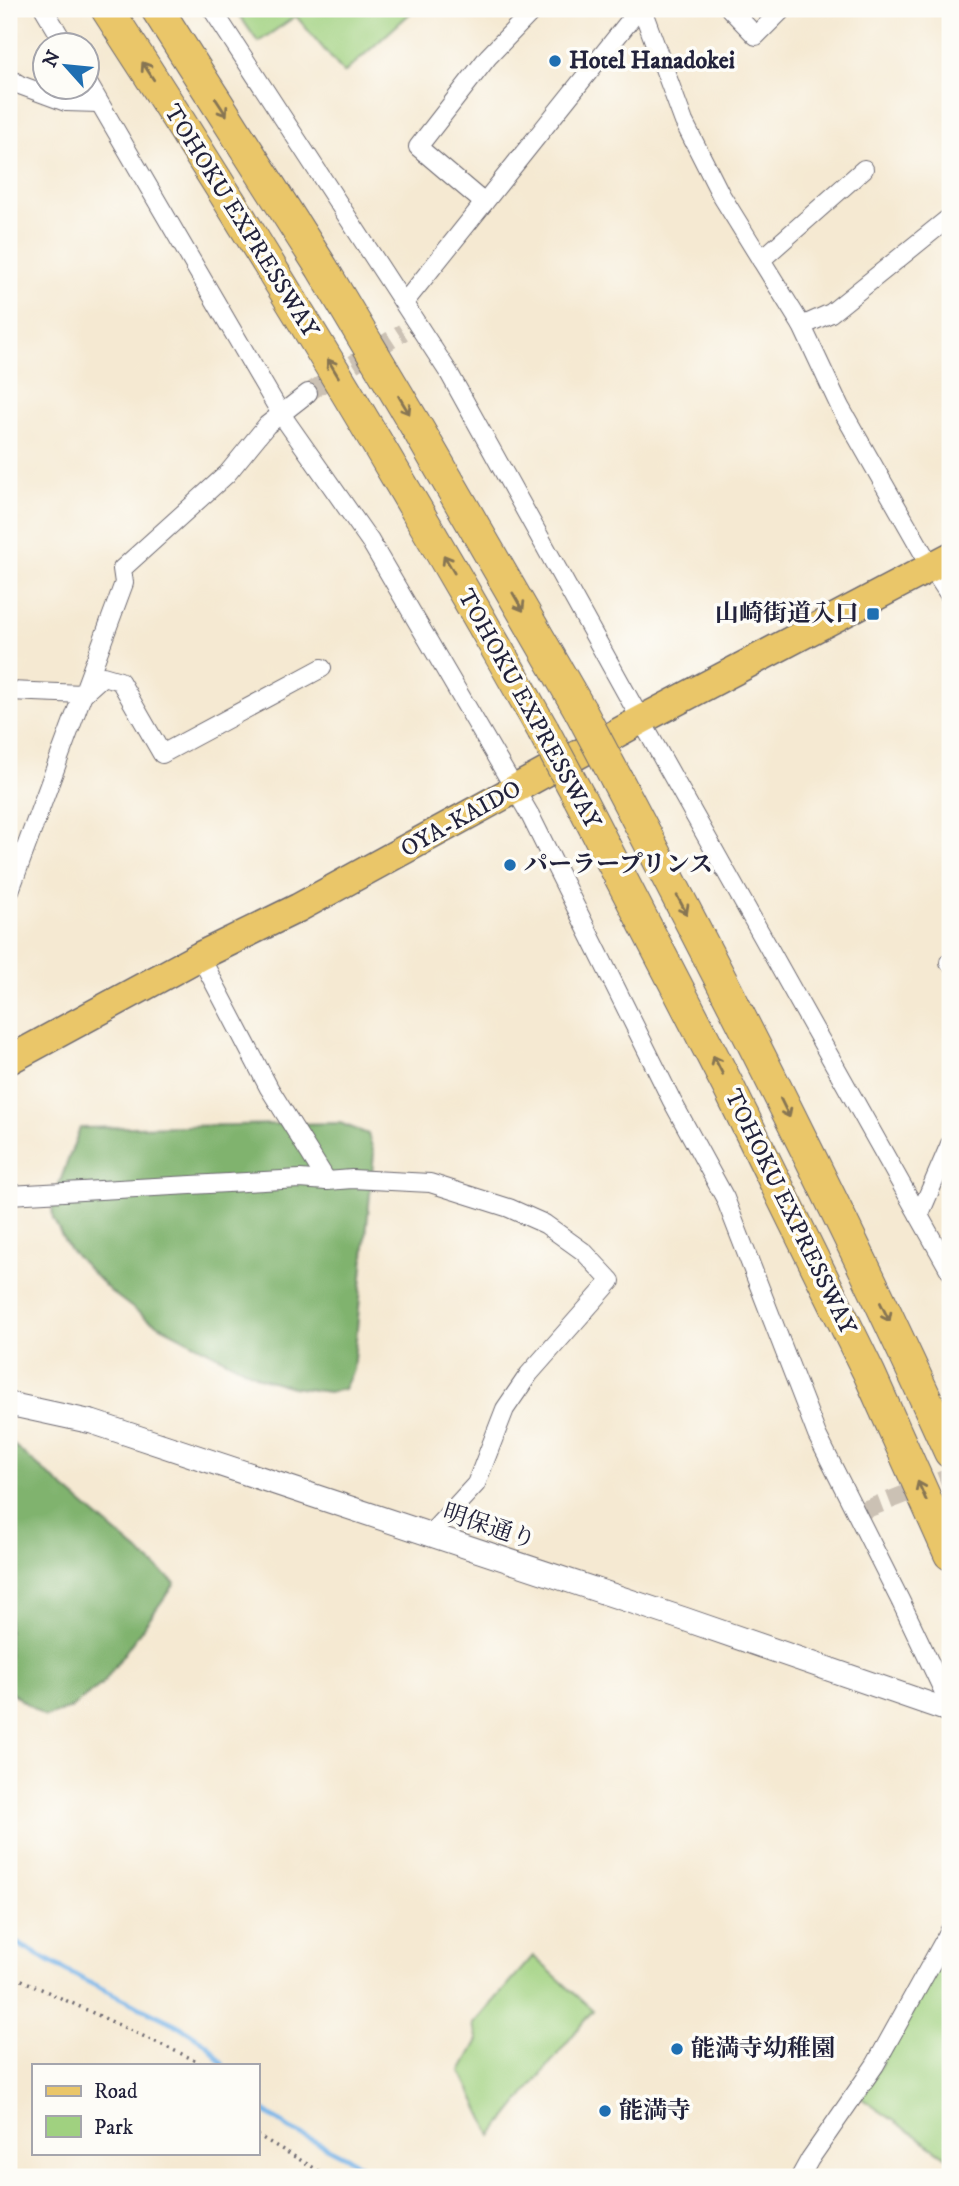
<svg xmlns="http://www.w3.org/2000/svg" width="959" height="2186" font-family="'IM FELL DW Pica','Noto Serif JP',serif">
	<rect width="100%" height="100%" fill="#fdfcf7"/>
	<filter id="ink" filterUnits="userSpaceOnUse"><feTurbulence type="fractalNoise" baseFrequency=".0143" numOctaves="2"/><feDisplacementMap in="SourceGraphic" scale="14" xChannelSelector="R" yChannelSelector="G"/><feConvolveMatrix kernelMatrix="1 2 1 2 8 2 1 2 1" color-interpolation-filters="sRGB"/></filter>
	<filter id="wash" filterUnits="userSpaceOnUse"><feTurbulence type="fractalNoise" baseFrequency=".00686" numOctaves="4" result="noise"/><feDisplacementMap in="SourceGraphic" scale="28" xChannelSelector="R" yChannelSelector="G"/><feGaussianBlur stdDeviation="1.57" result="paint"/><feColorMatrix in="noise" values="0 0 0 0 0 0 0 0 0 0 0 0 0 0 0 0 0 1.4 0 .05"/><feComposite in="paint" operator="in"/></filter>
	<g filter="url(#wash)">
		<rect width="100%" height="100%" fill="#f5e9d2"/>
		<g fill="#a0d180" stroke="#617a5e" stroke-width="2">
			<path d="M235 9H415L344 73 296 16 258 42Z"/>
			<path d="M950 1948V2159L861 2098Z"/>
			<path d="M533 1956 593 2010 492 2136 461 2071 478 2040 473 2025Z"/>
		</g>
		<g fill="#80b36e" stroke="#516a54" stroke-width="2">
			<path d="M340 1123 368 1134 374 1153 353 1370 344 1389 329 1392 292 1387 261 1378 147 1319 110 1291 69 1249 53 1219 52 1203 80 1128Z"/>
			<path d="M9 1441 175 1583 103 1683 71 1708 45 1717 9 1691Z"/>
		</g>
		<g fill="none" stroke-linecap="round" stroke-linejoin="round">
			<g stroke="#74b3e8" stroke-width="5">
				<path d="M9 1939 82 1979 179 2026 208 2045 223 2065"/>
				<path d="M257 2106 290 2129 350 2159 375 2177"/>
			</g>
		</g>
	</g>
	<g filter="url(#ink)">
		<g fill="none" stroke-linecap="round" stroke-linejoin="round">
			<g stroke="#cbc1b4" stroke-width="18" stroke-dasharray="18 9" stroke-linecap="butt">
				<path d="M308 393 403 332"/>
				<path d="M864 1510 950 1477"/>
			</g>
			<defs>
				<g id="minor">
					<path d="M44 9 66 46"/>
					<path d="M212 9 449 373 641 720 950 1271"/>
					<path d="M642 9 684 122 721 195 802 326 840 407 931 567 950 596"/>
					<path d="M730 9 756 36 783 9"/>
					<path d="M9 78 20 85 66 102 99 103"/>
					<path d="M88 83 281 414 370 541 530 815 672 1101 725 1198 817 1435 900 1600 950 1705"/>
					<path d="M484 203 418 147 488 57 534 9"/>
					<path d="M761 260 864 169"/>
					<path d="M404 303 639 9"/>
					<path d="M802 326 831 313 950 217"/>
					<path d="M9 691 83 694 103 676 120 681 162 754 322 668"/>
					<path d="M9 893 124 583 122 569 227 474 267 425 308 393"/>
					<path d="M200 956 269 1088 327 1181 352 1179 430 1183 509 1208 545 1224 584 1252 611 1281 529 1374 505 1409 476 1484 429 1535"/>
					<path d="M949 962H950"/>
					<path d="M9 1195 300 1179 327 1181"/>
					<path d="M919 1216 950 1144"/>
					<path d="M800 2177 810 2159 875 2065 950 1930"/>
				</g>
				<path id="tertiary" d="M9 1404 92 1422 684 1619 950 1711"/>
				<path id="primary" d="M9 1060 200 956 298 908 641 720 950 557"/>
				<g id="motorway">
					<path d="M107 9C260 244 405 485 543 730"/>
					<path d="M157 9 322 268 419 431 580 710"/>
					<path d="M617 780C733 1001 847 1224 950 1452"/>
					<path d="M579 797 727 1084 869 1373 950 1554"/>
				</g>
			</defs>
			<use href="#minor" stroke="#6c6870" stroke-width="20"/>
			<use href="#tertiary" stroke="#6c6870" stroke-width="25"/>
			<use href="#primary" stroke="#6c6870" stroke-width="31"/>
			<use href="#motorway" stroke="#6c6870" stroke-width="34"/>
			<g stroke="#6c6870" stroke-width="3.5" stroke-dasharray="2 5" stroke-linecap="butt">
				<path d="M9 1974 199 2062 201 2065"/>
				<path d="M257 2135 330 2177"/>
			</g>
			<use href="#minor" stroke="#fff" stroke-width="18"/>
			<use href="#tertiary" stroke="#fff" stroke-width="23"/>
			<use href="#primary" stroke="#eac669" stroke-width="28"/>
			<use href="#motorway" stroke="#eac669" stroke-width="32"/>
			<defs>
				<g id="motorway-bridge">
					<path d="M580 710 617 780"/>
					<path d="M543 730 579 797"/>
				</g>
			</defs>
			<use href="#motorway-bridge" stroke="#6c6870" stroke-width="34" stroke-linecap="butt"/>
			<use href="#motorway-bridge" stroke="#eac669" stroke-width="32"/>
		</g>
		<defs><path id="oneway-shaft" d="M-6 0H5M1.5-3L5.5 0L1.5 3" fill="none" stroke-width="1.6" stroke-linecap="round" stroke-linejoin="round" transform="scale(1.75)"/></defs>
		<g stroke="#867452">
			<use href="#oneway-shaft" transform="translate(148 71) rotate(-123)"/>
			<use href="#oneway-shaft" transform="translate(221 107) rotate(57)"/>
			<use href="#oneway-shaft" transform="translate(333 368) rotate(-121)"/>
			<use href="#oneway-shaft" transform="translate(404 405) rotate(59)"/>
			<use href="#oneway-shaft" transform="translate(449 564) rotate(-120)"/>
			<use href="#oneway-shaft" transform="translate(518 602) rotate(60)"/>
			<use href="#oneway-shaft" transform="translate(682 905) rotate(62)"/>
			<use href="#oneway-shaft" transform="translate(718 1065) rotate(-117)"/>
			<use href="#oneway-shaft" transform="translate(785 1108) rotate(64)"/>
			<use href="#oneway-shaft" transform="translate(885 1312) rotate(64)"/>
			<use href="#oneway-shaft" transform="translate(922 1491) rotate(-114)"/>
		</g>
	</g>
	<g fill="#1f6fb2" stroke="#fdfcf7" stroke-width="2.5">
		<circle cx="555" cy="61" r="7"/>
		<rect x="866" y="607" width="14" height="14" rx="3.5"/>
		<circle cx="510" cy="865" r="7"/>
		<circle cx="677" cy="2049" r="7"/>
		<circle cx="605" cy="2111" r="7"/>
	</g>
	<g text-anchor="middle" dominant-baseline="central" stroke-width="7" stroke-linejoin="round" paint-order="stroke">
		<g font-size="24" font-weight="bold" fill="#22223b" stroke="#fdfcf7" text-anchor="start">
			<text x="569" y="61">Hotel Hanadokei</text>
			<text x="859" y="614" text-anchor="end">山崎街道入口</text>
			<text x="524" y="865">パーラープリンス</text>
			<text x="691" y="2049">能満寺幼稚園</text>
			<text x="619" y="2111">能満寺</text>
		</g>
		<g font-size="24" fill="#22223b" stroke="#fdfcf7">
			<text transform="translate(241 221) rotate(58)">TOHOKU EXPRESSWAY</text>
			<text transform="translate(529 709) rotate(61)">TOHOKU EXPRESSWAY</text>
			<text transform="translate(461 819) rotate(-29)">OYA-KAIDO</text>
			<text transform="translate(790 1212) rotate(64)">TOHOKU EXPRESSWAY</text>
			<text transform="translate(489 1527) rotate(18)">明保通り</text>
		</g>
	</g>
	<rect width="959" height="2186" fill="none" stroke="#fdfcf7" stroke-width="35"/>
	<rect x="32" y="2064" width="228" height="91" fill="#fdfcf7" stroke="#a5a5ac" stroke-width="2"/>
	<rect x="46" y="2086" width="35" height="10" fill="#eac669" stroke="#a5a5ac" stroke-width="2"/>
	<text x="94" y="2098" font-size="21" fill="#22223b">Road</text>
	<rect x="46" y="2116" width="35" height="21" fill="#a0d180" stroke="#a5a5ac" stroke-width="2"/>
	<text x="94" y="2134" font-size="21" fill="#22223b">Park</text>
	<g transform="translate(66 66) rotate(297)"><circle r="33" fill="#fdfcf7" stroke="#a5a5ac" stroke-width="2"/>
	<path d="M0-5L12 26L0 18L-12 26Z" fill="#1f6fb2"/>
	<text y="-10" font-size="19" font-weight="bold" text-anchor="middle" fill="#22223b">N</text>
	</g>
</svg>
